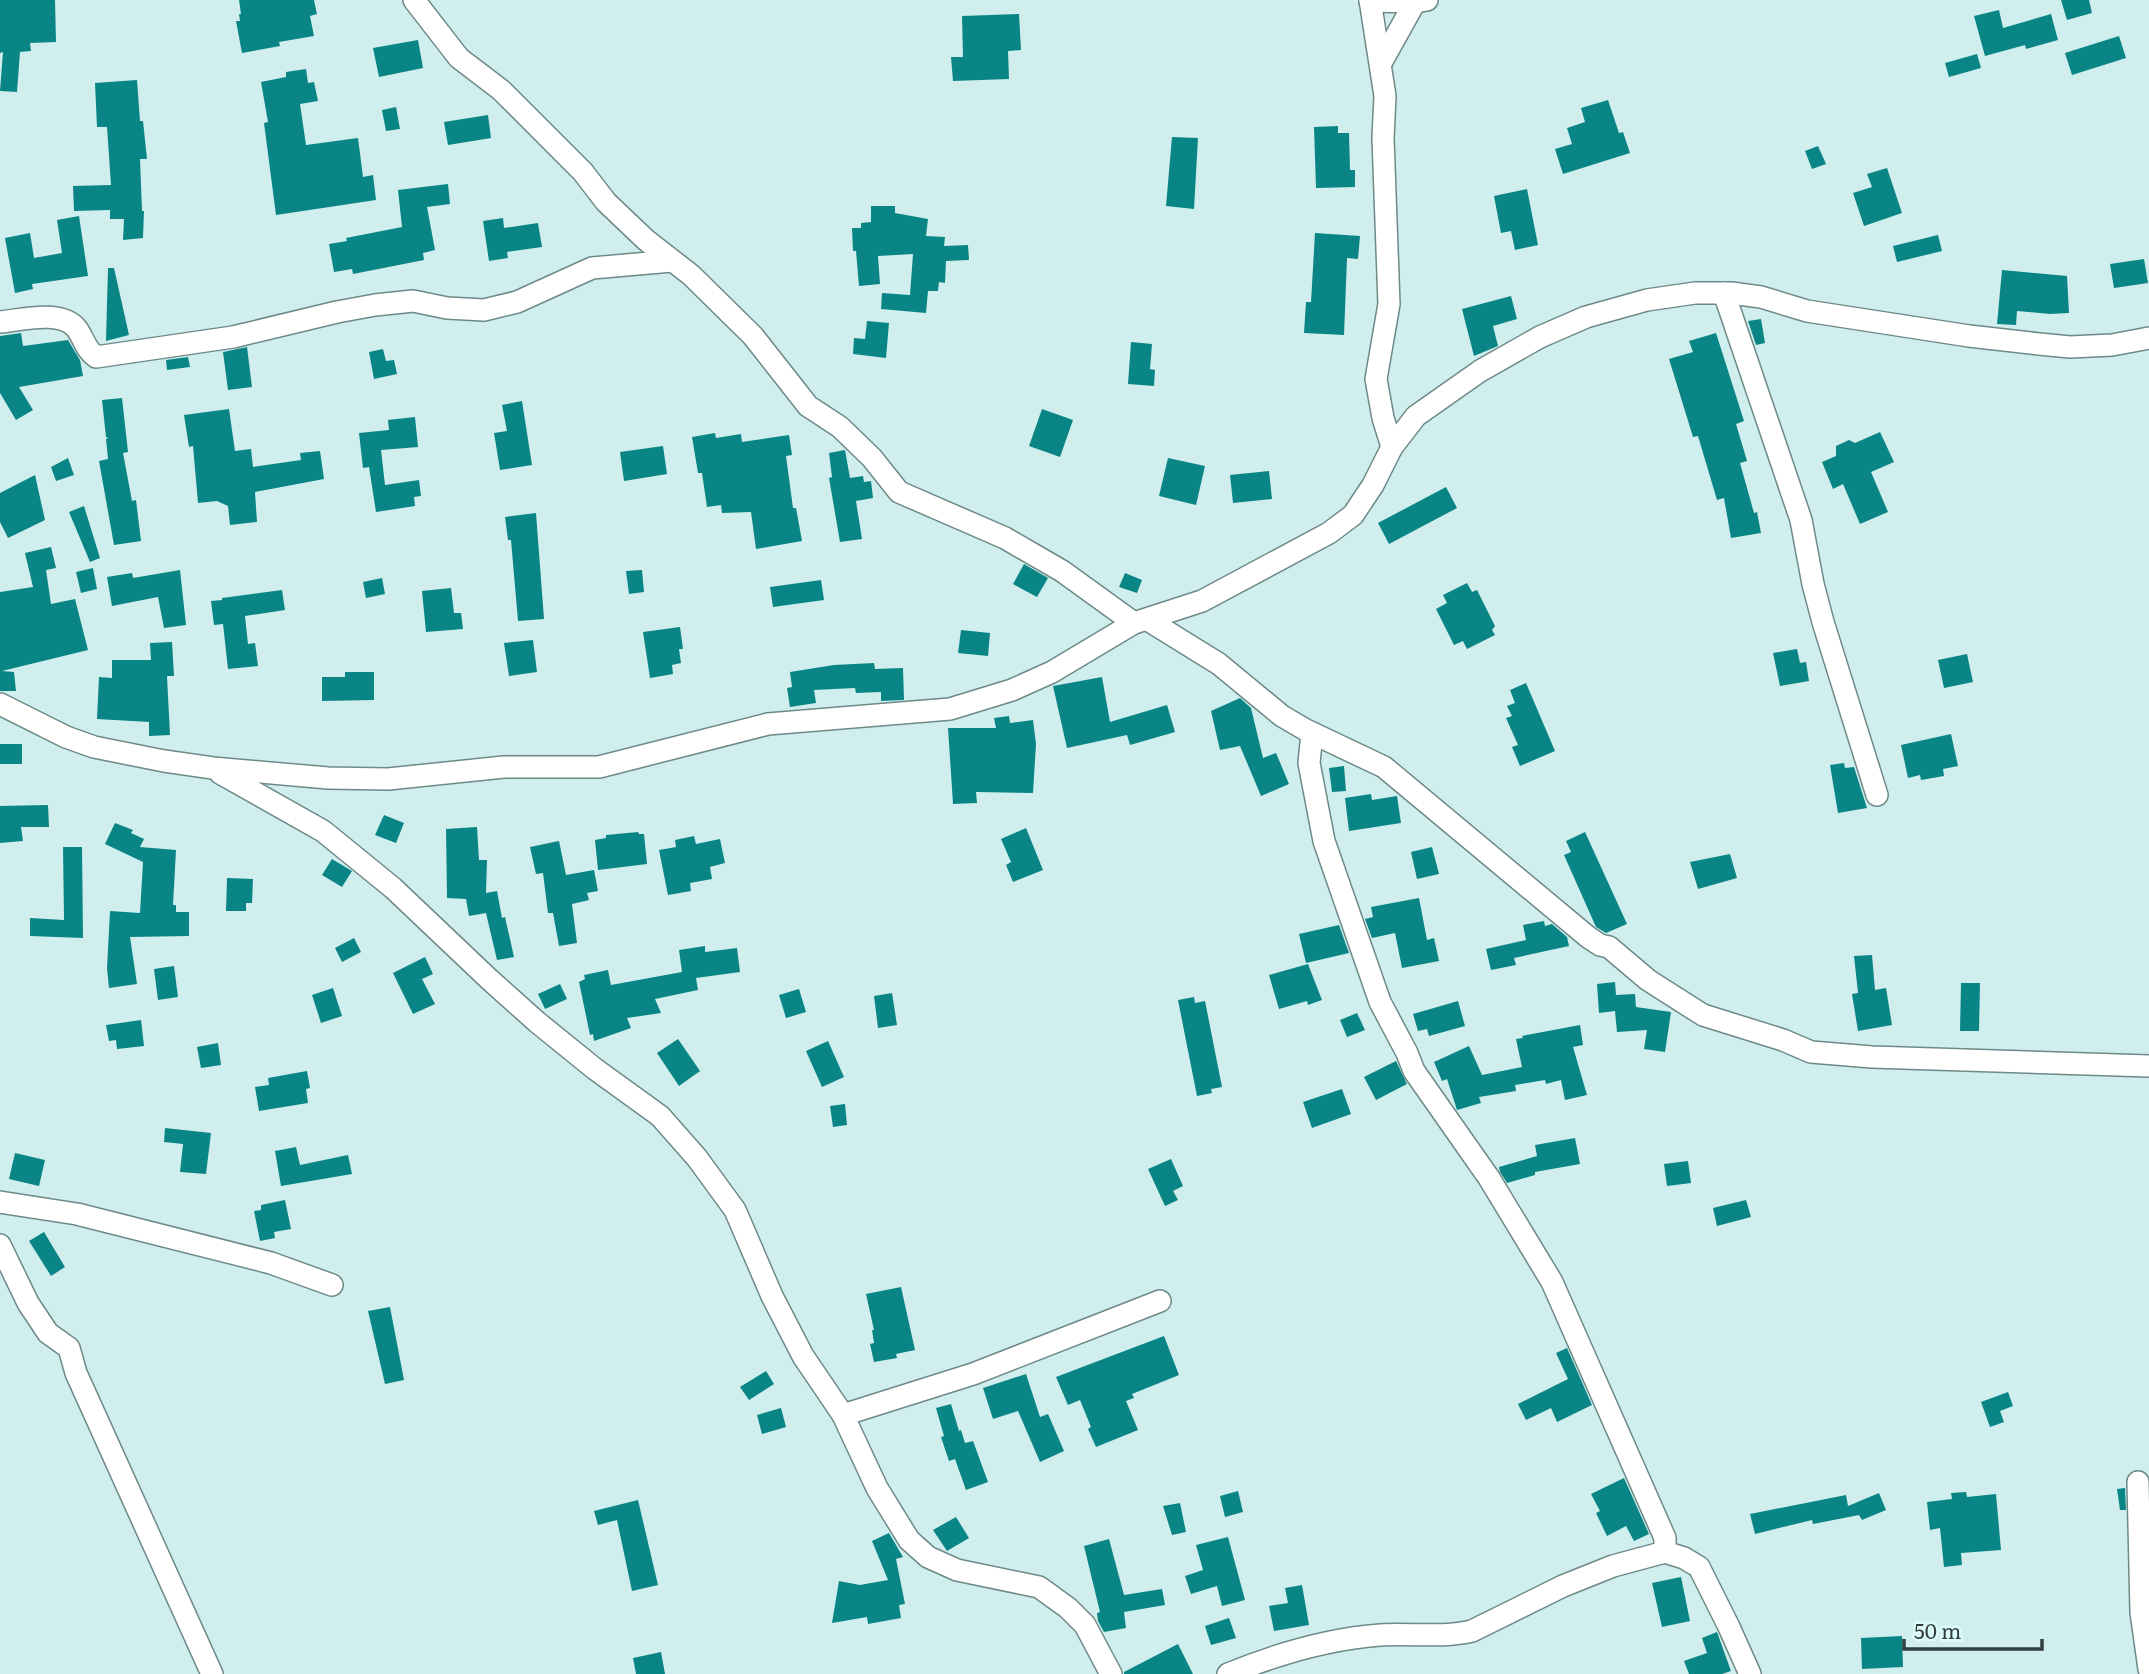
<svg xmlns="http://www.w3.org/2000/svg" width="2149" height="1674" font-family="Literata,serif">
	<rect width="100%" height="100%" fill="#d0eeed"/>
	<g fill="#0a8585">
		<path d="M0 0H55L56 42 30 43 31 51 20 52 17 92 0 91 3 52 0 53Z"/>
		<path d="M239 0H314L317 14 310 16 314 36 279 42 280 46 242 53 236 21H240L239 14H241Z"/>
		<path d="M2061 0H2089L2092 13 2067 20Z"/>
		<path d="M1999 10 2003 28 2051 14 2058 40 2026 49 2025 45 1985 56 1974 16Z"/>
		<path d="M1019 14 1021 50 1008 51 1009 79 953 81 951 57H963L962 16Z"/>
		<path d="M2119 36 2126 58 2072 75 2065 53Z"/>
		<path d="M418 40 423 68 379 77 373 48Z"/>
		<path d="M1977 54 1981 68 1949 77 1945 63Z"/>
		<path d="M306 69 308 83 314 82 318 101 300 104 306 145 358 138 363 177 373 175 376 200 276 215 264 123 268 122 261 82 286 77V72Z"/>
		<path d="M137 80 140 121H143L147 159H140L142 211H144L143 238 123 240 124 219H110V210L74 211 73 186 111 185 107 127H97L95 83Z"/>
		<path d="M1608 100 1619 133 1623 132 1630 153 1563 174 1555 149 1572 144 1567 128 1585 122 1581 108Z"/>
		<path d="M396 107 400 129 386 131 382 110Z"/>
		<path d="M488 115 491 138 448 145 444 122Z"/>
		<path d="M1338 126V133H1349L1350 170H1355V187L1316 188 1314 127Z"/>
		<path d="M1172 137 1198 138 1194 209 1166 206Z"/>
		<path d="M1818 146 1826 164 1812 169 1805 151Z"/>
		<path d="M1887 168 1902 213 1864 226 1853 193 1872 187 1867 174Z"/>
		<path d="M448 184 450 204 427 207 435 250 423 253 424 260 353 274 352 269 334 272 329 244 347 241 346 238 402 227 398 190Z"/>
		<path d="M1527 189 1538 245 1515 250 1511 231 1501 233 1494 196Z"/>
		<path d="M871 206H895V213L928 219 926 236 945 237 944 246 968 245 969 260 946 261 945 283 939 282 938 291H928L926 313 881 309 882 293 910 295 913 254 878 256 880 284 859 286 856 251H853L852 228H861V223L871 222Z"/>
		<path d="M79 216 88 276 32 284 33 289 15 293 5 238 30 233 34 258 62 253 57 220Z"/>
		<path d="M503 218 504 228 538 223 542 247 507 252 508 258 489 261 483 221Z"/>
		<path d="M1315 233 1360 236 1358 259 1347 258 1344 335 1304 333 1306 302H1311Z"/>
		<path d="M1938 235 1942 251 1897 262 1893 246Z"/>
		<path d="M2144 259 2148 283 2114 288 2110 264Z"/>
		<path d="M108 268H114L129 335 106 341Z"/>
		<path d="M2002 270 2067 276 2069 313 2050 314 2017 311 2016 325 1997 324Z"/>
		<path d="M1511 296 1517 319 1493 326 1498 346 1474 356 1462 309Z"/>
		<path d="M1761 319 1765 343 1756 345 1748 321Z"/>
		<path d="M867 321 889 323 886 358 853 354 854 338 865 339Z"/>
		<path d="M21 333 23 346 68 340 80 360 83 376 19 387 33 410 16 420 0 393V336Z"/>
		<path d="M1716 333 1744 421 1736 424 1747 461 1740 463 1754 513 1757 512 1761 533 1731 538 1724 498 1717 500 1698 436 1693 437 1669 359 1693 352 1689 341Z"/>
		<path d="M1131 342 1152 344 1150 369 1155 370 1154 386 1128 384Z"/>
		<path d="M247 347 252 387 228 390 223 352Z"/>
		<path d="M383 349 386 361 394 360 397 374 374 379 369 352Z"/>
		<path d="M188 357 190 367 167 370 166 360Z"/>
		<path d="M122 398 128 452 123 453 132 501 136 500 141 541 114 545 99 461 108 459 106 439 108 438 106 437 102 400Z"/>
		<path d="M522 401 532 465 500 470 494 433 507 431 502 405Z"/>
		<path d="M229 409 235 451 251 449 253 467 301 460 300 453 320 451 324 479 255 492 257 522 230 525 228 506 217 501 198 503 193 446 189 447 184 415Z"/>
		<path d="M1042 409 1073 420 1060 457 1029 446Z"/>
		<path d="M415 417 418 447 381 450 385 485 419 480 421 496 414 497 415 506 376 512 369 467 363 468 359 433 389 430 388 420Z"/>
		<path d="M1880 432 1894 462 1871 472 1888 512 1860 524 1843 484 1833 489 1822 462 1836 456V446L1849 440 1855 443Z"/>
		<path d="M715 433 716 438 741 434 742 442 789 435 792 455 786 456 793 508H796L802 541 756 549 751 512 722 513 721 505 707 507 702 473H698L692 437Z"/>
		<path d="M663 446 667 474 624 481 620 452Z"/>
		<path d="M845 450 850 478 863 476 864 482 871 481 873 498 856 501 862 539 840 542 829 478 832 477 829 453Z"/>
		<path d="M68 458 74 475 56 481 51 467Z"/>
		<path d="M1168 458 1205 466 1196 505 1159 496Z"/>
		<path d="M1269 471 1272 499 1233 503 1230 475Z"/>
		<path d="M35 475 45 520 8 538 0 522V493Z"/>
		<path d="M1446 487 1457 508 1389 544 1378 523Z"/>
		<path d="M84 506 100 558 90 562 69 512Z"/>
		<path d="M536 513 544 619 518 621 511 540H508L505 517Z"/>
		<path d="M51 547 56 568 46 570 51 604 75 599 88 650 2 671 14 672 16 691H0V592L33 587 25 553Z"/>
		<path d="M1024 564 1048 578 1037 597 1013 584Z"/>
		<path d="M93 568 97 589 81 593 76 572Z"/>
		<path d="M180 570 186 625 164 628 158 597 112 606 107 577 132 573 133 578Z"/>
		<path d="M642 570 644 592 629 594 626 571Z"/>
		<path d="M1125 573 1142 580 1137 593 1119 587Z"/>
		<path d="M382 578 385 594 366 598 363 582Z"/>
		<path d="M821 580 824 600 773 607 770 587Z"/>
		<path d="M1467 583 1472 592 1477 590 1495 626 1492 630 1495 635 1467 649 1463 641 1454 645 1436 609 1447 603 1443 595Z"/>
		<path d="M451 588 454 613H461L463 629 426 632 422 591Z"/>
		<path d="M282 590 285 610 245 616 248 644 255 643 258 666 228 669 223 624 214 625 211 601 222 600V598Z"/>
		<path d="M680 627 683 649H679L681 663 672 665 673 674 650 678 643 632Z"/>
		<path d="M961 630 990 633 988 656 958 653Z"/>
		<path d="M533 640 537 672 509 676 504 643Z"/>
		<path d="M172 642 174 676H167L170 735 149 736V722L97 719 99 677 112 678V660H151L150 643Z"/>
		<path d="M1797 649 1800 663 1806 662 1809 681 1780 686 1773 653Z"/>
		<path d="M1967 654 1973 682 1944 688 1938 660Z"/>
		<path d="M874 663 875 669 903 668 904 700 881 701V692L856 693 855 688 814 690 816 703 790 707 787 688 792 687 790 672 834 665Z"/>
		<path d="M345 672H374V700L322 701V677H345Z"/>
		<path d="M1102 677 1110 722 1167 705 1175 732 1130 745 1127 735 1067 748 1053 686Z"/>
		<path d="M1526 683 1555 751 1520 766 1512 747 1518 745 1506 718 1512 716 1507 706 1515 703 1510 690Z"/>
		<path d="M1240 698 1251 708 1263 758 1276 753 1289 784 1261 796 1240 746 1220 750 1211 711Z"/>
		<path d="M1009 716 1010 723 1033 720 1036 744 1033 793 976 792 977 803 953 804 948 728H996L994 718Z"/>
		<path d="M1951 734 1958 766 1943 769 1944 776 1921 780 1920 775 1908 778 1901 745Z"/>
		<rect x="0" y="744" width="22" height="20"/>
		<path d="M1844 763 1845 768 1854 767 1867 808 1838 813 1830 765Z"/>
		<path d="M1344 766 1346 791 1332 792 1329 768Z"/>
		<path d="M1371 794 1372 800 1397 796 1401 823 1349 831 1345 798Z"/>
		<path d="M48 805 49 827H21L23 841 0 843V806Z"/>
		<path d="M384 815 404 823 396 843 375 835Z"/>
		<path d="M115 823 133 830 131 833 144 839 140 847 176 850 173 905H176V912H189V936L130 937 137 984 109 988 107 968 110 911 140 913 143 862 105 844Z"/>
		<path d="M477 827 479 860H487L486 893 497 891 502 918 505 917 514 957 497 960 486 913 469 916 466 899 447 898 446 829Z"/>
		<path d="M1026 828 1043 870 1013 882 1006 865 1011 862 1001 839Z"/>
		<path d="M638 832 639 834H644L647 864 598 870 595 840 606 838V835Z"/>
		<path d="M1585 832 1627 924 1606 933 1596 927 1564 855 1571 852 1566 841Z"/>
		<path d="M694 836 696 844 720 839 725 863 710 867 712 879 690 883 691 891 668 895 659 850 676 847 675 840Z"/>
		<path d="M559 841 566 875 594 870 598 891 587 893 589 900 572 904 577 943 559 946 553 913H548L543 873 536 874 530 847Z"/>
		<path d="M63 847H82L83 938 30 936V918L64 920Z"/>
		<path d="M1432 847 1439 874 1417 879 1411 852Z"/>
		<path d="M1730 854 1737 878 1698 889 1690 862Z"/>
		<path d="M332 859 352 871 342 887 322 875Z"/>
		<path d="M227 878 253 879 252 903H246V911H226Z"/>
		<path d="M1419 898 1427 940 1434 938 1439 961 1402 968 1395 933 1372 938 1365 919 1373 917 1371 907Z"/>
		<path d="M1544 921 1545 926 1552 924 1567 937 1569 946 1514 958 1516 965 1491 970 1486 949 1526 940 1523 925Z"/>
		<path d="M1339 925 1349 953 1306 963 1299 934Z"/>
		<path d="M354 938 361 952 342 962 335 948Z"/>
		<path d="M705 946V952L737 948 740 972 696 978 698 990 655 999 661 1013 627 1018 631 1028 594 1041 593 1034 590 1035 579 982 585 979 584 975 608 970 611 985 682 972 679 950Z"/>
		<path d="M1872 955 1875 990 1886 988 1892 1025 1858 1031 1852 994 1858 993 1854 956Z"/>
		<path d="M425 957 433 974 422 979 435 1004 413 1014 393 973Z"/>
		<path d="M1308 964 1322 1000 1308 1005 1307 1001 1279 1009 1269 975Z"/>
		<path d="M174 966 178 997 158 1000 154 969Z"/>
		<path d="M1615 982 1616 995 1635 994 1636 1007 1671 1012 1665 1052 1644 1049 1647 1030 1617 1032 1615 1011 1599 1013 1597 984Z"/>
		<path d="M1961 983H1980L1979 1031H1960Z"/>
		<path d="M560 984 567 999 545 1009 538 994Z"/>
		<path d="M333 988 342 1016 321 1023 312 995Z"/>
		<path d="M799 989 806 1012 786 1018 779 995Z"/>
		<path d="M892 993 897 1025 878 1028 874 996Z"/>
		<path d="M1194 997 1195 1003 1205 1001 1222 1087 1211 1089 1212 1093 1197 1096 1178 1000Z"/>
		<path d="M1458 1001 1465 1026 1429 1036 1427 1029 1418 1031 1413 1014Z"/>
		<path d="M1357 1013 1365 1030 1347 1037 1340 1020Z"/>
		<path d="M141 1020 144 1046 117 1049 116 1040 109 1041 106 1025Z"/>
		<path d="M1580 1025 1583 1045 1573 1047 1587 1095 1565 1100 1561 1080 1546 1084 1545 1080 1515 1085 1516 1091 1479 1097 1481 1103 1457 1110 1447 1079 1442 1081 1434 1062 1469 1046 1482 1075 1522 1067 1516 1039 1523 1038 1522 1036Z"/>
		<path d="M678 1039 700 1071 679 1086 657 1053Z"/>
		<path d="M828 1041 844 1077 822 1087 806 1051Z"/>
		<path d="M218 1043 221 1065 201 1068 197 1047Z"/>
		<path d="M1396 1061 1407 1084 1376 1100 1364 1077Z"/>
		<path d="M307 1071 310 1088 306 1089 308 1103 259 1111 255 1087 269 1085 268 1078Z"/>
		<path d="M1342 1089 1351 1114 1312 1128 1303 1102Z"/>
		<path d="M845 1104 847 1125 833 1127 830 1106Z"/>
		<path d="M165 1128 211 1133 206 1174 180 1172 183 1144 164 1142Z"/>
		<path d="M1575 1138 1580 1164 1535 1172V1175L1507 1183 1500 1172 1499 1167 1537 1156 1535 1145Z"/>
		<path d="M296 1147 300 1165 348 1155 352 1174 281 1186 275 1151Z"/>
		<path d="M15 1153 45 1160 39 1186 9 1179Z"/>
		<path d="M1171 1159 1183 1186 1173 1191 1178 1200 1165 1206 1148 1169Z"/>
		<path d="M1688 1161 1691 1183 1667 1186 1664 1164Z"/>
		<path d="M285 1200 291 1229 274 1232 275 1238 260 1241 254 1211 261 1210V1205Z"/>
		<path d="M1746 1200 1751 1217 1717 1226 1713 1208Z"/>
		<path d="M44 1232 65 1267 51 1276 29 1241Z"/>
		<path d="M901 1287 915 1350 896 1354 897 1358 874 1362 870 1344 874 1343 872 1330H874L866 1294Z"/>
		<path d="M390 1307 404 1380 385 1384 368 1311Z"/>
		<path d="M1164 1336 1179 1375 1132 1394 1134 1398 1126 1401 1138 1430 1096 1447 1088 1429 1091 1427 1080 1400 1068 1405 1056 1377Z"/>
		<path d="M1567 1348 1592 1405 1557 1422 1551 1408 1526 1420 1518 1404 1568 1379 1556 1353Z"/>
		<path d="M766 1371 774 1384 749 1400 740 1387Z"/>
		<path d="M1026 1374 1040 1417 1048 1414 1064 1451 1040 1462 1018 1411 993 1419 983 1388Z"/>
		<path d="M2008 1392 2013 1406 2000 1411 2004 1422 1990 1427 1981 1402Z"/>
		<path d="M951 1404 959 1431 961 1430 965 1443 973 1441 988 1482 966 1490 955 1459 949 1461 941 1437 944 1436 936 1408Z"/>
		<path d="M781 1408 786 1427 762 1434 757 1415Z"/>
		<path d="M1624 1478 1649 1534 1634 1541 1626 1526 1607 1536 1596 1513 1600 1511 1591 1494Z"/>
		<path d="M2125 1488 2126 1510H2120L2117 1489Z"/>
		<path d="M1238 1491 1243 1512 1225 1517 1220 1496Z"/>
		<path d="M1966 1492 1967 1497 1996 1494 2001 1550 1961 1553 1962 1565 1944 1567 1940 1528 1930 1530 1927 1502 1952 1499 1951 1493Z"/>
		<path d="M1879 1493 1886 1510 1862 1520 1859 1515 1813 1524 1812 1520 1755 1534 1750 1514 1846 1495 1848 1506Z"/>
		<path d="M638 1500 658 1585 632 1591 617 1520 598 1525 594 1511Z"/>
		<path d="M1180 1503 1186 1532 1172 1535 1163 1506Z"/>
		<path d="M956 1517 969 1538 947 1551 933 1530Z"/>
		<path d="M889 1533 903 1557 896 1559 905 1604 899 1605 901 1618 868 1624 867 1617 832 1623 839 1581 860 1585 888 1580 872 1541Z"/>
		<path d="M1228 1537 1245 1600 1222 1606 1217 1586 1191 1594 1185 1576 1203 1570 1196 1545Z"/>
		<path d="M1109 1539 1124 1595 1162 1589 1165 1605 1124 1612 1126 1628 1104 1632 1098 1621 1097 1613 1100 1612 1084 1546Z"/>
		<path d="M1681 1577 1690 1621 1662 1627 1652 1583Z"/>
		<path d="M1302 1585 1309 1625 1274 1631 1269 1606 1288 1603 1285 1588Z"/>
		<path d="M1229 1618 1236 1638 1211 1645 1205 1626Z"/>
		<path d="M1717 1632 1731 1671 1722 1674H1689L1684 1661 1707 1653 1702 1638Z"/>
		<path d="M1902 1636 1903 1667 1862 1669 1861 1638Z"/>
		<path d="M1178 1644 1193 1674H1124V1672Z"/>
		<path d="M661 1652 665 1674H636L633 1658Z"/>
	</g>
	<g fill="none" stroke-linecap="round" stroke-linejoin="round">
		<defs>
			<g id="street">
				<path d="M414 0 459 58 501 90 583 172 606 202 646 240 691 275 753 336 808 406 840 427 872 458 899 492 1005 538 1062 571 1134 623"/>
				<path d="M1370 1 1415 2 1427 0"/>
				<path d="M1381 63 1415 2"/>
				<path d="M1724 293 1801 520 1813 584 1823 622 1877 795"/>
				<path d="M0 322C21 320 62 309 77 329 84 339 86 350 96 357L233 337 337 312 375 305 413 301 447 308 484 310 517 302 592 268 672 261"/>
				<path d="M1392 447 1416 416 1480 371 1540 337 1586 317 1647 300 1695 293H1731L1761 297 1807 311 1969 336 2039 344 2070 347 2112 345 2149 338"/>
				<path d="M1148 620 1219 664 1282 716 1306 730 1384 767 1588 937 1600 945 1609 947 1648 980 1703 1015 1783 1040 1811 1052 1872 1057 2149 1066"/>
				<path d="M0 704 66 737 94 747 164 761 213 768 328 778 388 779 504 767H599L768 724 950 709 1012 690 1052 672 1134 623 1202 601 1329 533 1353 515 1373 485 1392 447 1383 418 1376 379 1389 304 1383 138 1385 96 1370 0"/>
				<path d="M1312 733 1309 763 1324 841 1380 1002 1407 1053 1414 1071 1489 1178 1552 1282 1665 1538V1552"/>
				<path d="M220 773 323 831 393 888 490 980 537 1022 595 1069 660 1116 697 1158 735 1210 772 1296 803 1356 843 1415 877 1488 909 1540 928 1557 957 1570 1039 1587 1068 1608 1085 1625 1111 1674"/>
				<path d="M0 1202 77 1214 271 1263 332 1285"/>
				<path d="M0 1245 28 1303 48 1333 69 1348 76 1373 212 1674"/>
				<path d="M843 1415 973 1374 1160 1301"/>
				<path d="M2138 1482 2141 1612 2149 1669"/>
				<path d="M1228 1674C1277 1654 1327 1639 1380 1635 1410 1633 1442 1638 1472 1631L1563 1586 1613 1566 1665 1552 1684 1558 1699 1567 1729 1627 1750 1674"/>
			</g>
		</defs>
		<use href="#street" stroke="#6d8988" stroke-width="24"/>
		<use href="#street" stroke="#fff" stroke-width="21"/>
	</g>
	<path d="M1904 1639v10h138v-10" fill="none" stroke="#333f3f" stroke-width="3.5"/>
	<text x="1914" y="1639" font-size="21" fill="#333f3f" stroke="#ddfbfa" stroke-width="5" paint-order="stroke">50 m</text>
</svg>
